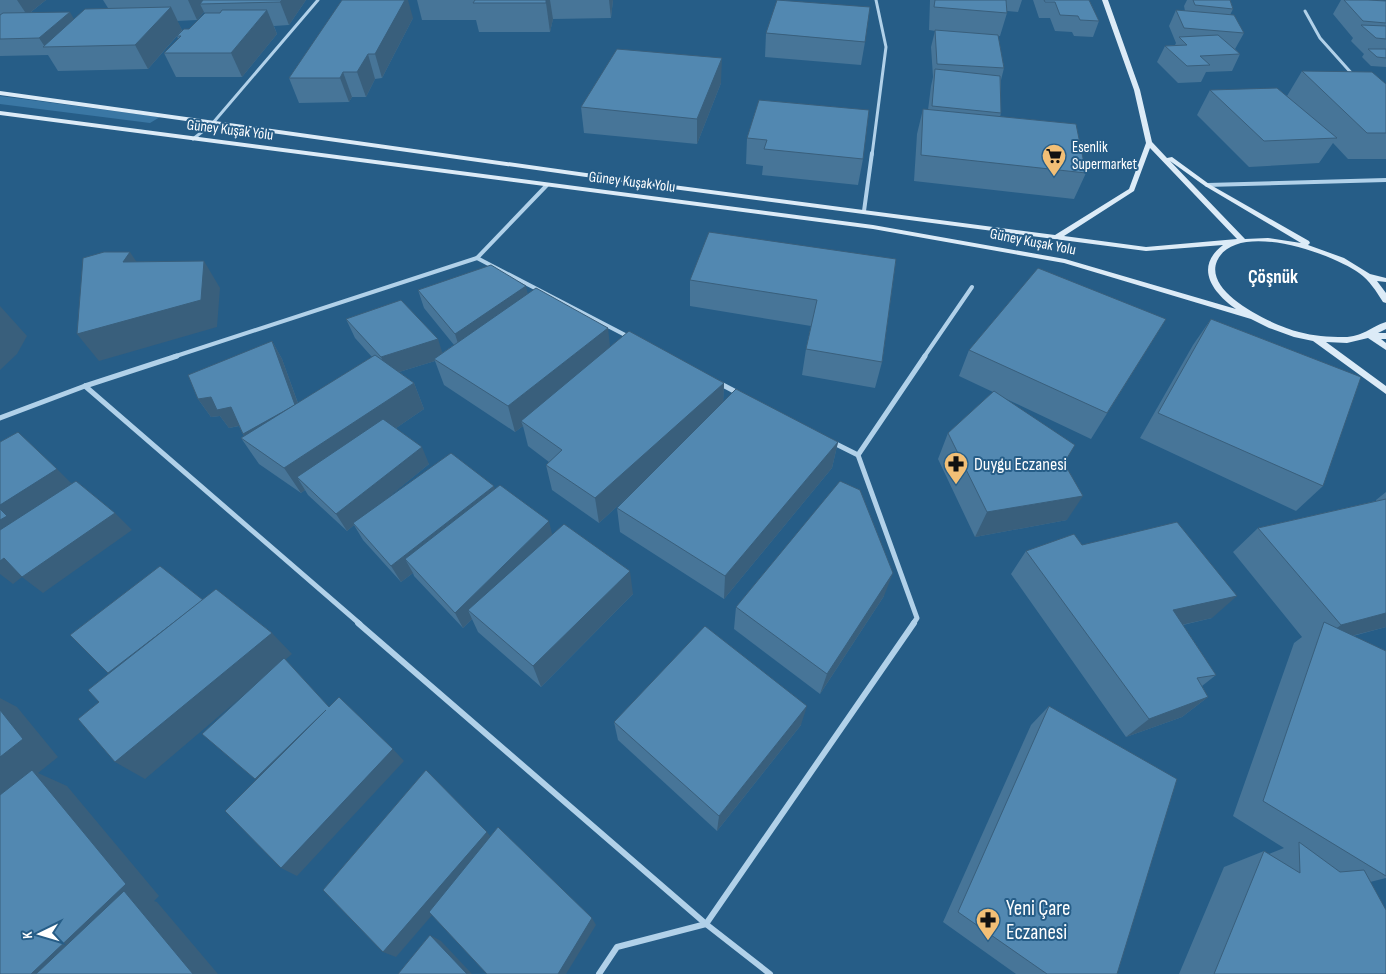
<svg xmlns="http://www.w3.org/2000/svg" width="1386" height="974" font-family="'Sofia Sans Condensed',sans-serif">
	<rect width="100%" height="100%" fill="#265d87"/>
	<path fill="#3a77a4" d="M0 96 160 117 150 123 0 104Z"/>
	<g fill="none" stroke-linecap="round" stroke-linejoin="round">
		<g stroke="#b1d1e9" stroke-width="3">
			<path d="M1305 11 1320 38 1354 76"/>
			<path d="M193 139 212 124 318 0"/>
			<path d="M872 155 886 47 876 0"/>
		</g>
		<g stroke="#b1d1e9" stroke-width="4">
			<path d="M1207 185 1386 180"/>
			<path d="M864 211 872 153"/>
			<path d="M477 258 629 337"/>
			<path d="M173 357 477 258 547 185"/>
			<path d="M924 357 972 287"/>
		</g>
		<g stroke="#b1d1e9" stroke-width="5">
			<path d="M719 383 738 393"/>
			<path d="M85 386 360 624"/>
			<path d="M0 418 85 386 177 356"/>
			<path d="M832 442 858 455 925 356"/>
			<path d="M858 455 917 618 913 624"/>
		</g>
		<g stroke="#b1d1e9" stroke-width="6">
			<path d="M358 623 706 924 770 974"/>
			<path d="M599 974 617 947 706 924 914 623"/>
		</g>
		<path fill="#dcebf7" fill-rule="evenodd" d="M1102 0H1108L1140 90 1152 142 1167 158 1172 157 1209 184 1309 241 1310 243 1308 245 1344 258 1370 274 1386 278V282L1377 281 1386 293V303L1383 302C1376 291 1370 281 1359 273 1333 254 1236 219 1217 261 1203 294 1275 326 1299 332 1313 336 1328 337 1344 337 1363 337 1370 327 1386 322V329L1378 333H1386V339H1381L1386 343V350L1368 338 1347 343 1326 342 1386 386V394L1313 341 1294 337 1269 328 1251 319 1064 263 873 229 0 115V111L873 225 1065 259 1236 309C1212 292 1194 267 1223 245L1146 251 650 186 0 95V91L650 182 1055 235 1129 189 1146 143 1134 90ZM1150 148 1237 239 1146 247 1064 236 1134 191ZM1170 161 1205 186 1301 243 1268 238 1245 239Z"/>
	</g>
	<g fill="#477598" fill-rule="evenodd">
		<path d="M0 0H46L31 12 74 19 108 8 103 0H306L289 25 274 26 277 34 242 77H176L164 53 178 39 177 36 148 69 58 71 48 55 0 56ZM204 12 205 13 189 29 182 30 177 21 197 20Z"/>
		<path d="M417 0H613L611 18 553 19 550 32H479L476 20H422Z"/>
		<path d="M930 0H1022L1018 12 1007 11V13L1000 36H998L1004 68 1001 80V113L1000 117 1086 173 1074 199 914 181 917 134 923 109 928 110 931 86 933 77 931 47 935 31 929 30Z"/>
		<path d="M1033 0H1089L1099 21 1093 37 1074 36 1072 32 1055 31 1050 18H1039Z"/>
		<path d="M1187 0H1230L1233 9 1230 15 1244 33 1235 49 1240 54 1232 71 1206 72 1201 82 1178 83 1157 62 1165 46 1175 45 1176 43 1169 26 1176 10 1185 11 1184 6Z"/>
		<path d="M1341 0H1368L1386 1V67L1371 66 1362 57 1364 54 1351 41 1353 38 1333 14Z"/>
		<path d="M413 18 382 78 375 79 366 97H352L349 102 299 103 289 78Z"/>
		<path d="M766 33 865 42 861 65 765 57Z"/>
		<path d="M1302 71 1386 84V159H1348L1333 143 1319 163 1249 167 1197 115 1210 90 1291 100 1287 96Z"/>
		<path d="M721 83 697 144 584 133 581 107Z"/>
		<path d="M759 100 863 159 858 185 762 175 763 166 746 164 747 138Z"/>
		<path d="M896 259 882 362 875 388 802 375 806 349 811 326 690 306V280Z"/>
		<path d="M418 290 528 294 610 347 724 383 723 402 838 442 832 468 724 599 620 532 617 508 635 490 599 523 552 490 546 465 549 462 528 446 523 426 515 432 444 385 435 361 399 372 414 383 424 409 396 428 429 464 387 498 495 489 552 534 633 594 541 687 478 632 472 619 463 628 414 576 413 573 401 582 363 540 354 525 347 531 308 495 305 490 301 493 259 464 241 438 244 436 239 426 229 428 220 416 211 417 198 399 272 341 282 359 298 403 372 357 355 338 346 319 442 353 454 345 424 308Z"/>
		<path d="M1166 319 1091 439 1002 397 1064 463 1067 520 975 537 938 459 948 433 993 392 959 376 969 350Z"/>
		<path d="M1211 319 1323 486 1296 511 1140 438 1193 345Z"/>
		<path d="M1386 492V627L1353 636 1386 651V878L1370 882 1386 974H1179L1224 867 1264 851 1269 854 1284 848 1233 816 1294 643 1302 637 1233 552 1258 528 1376 501V500Z"/>
		<path d="M1026 551 1212 618 1183 625 1216 675 1202 686 1208 697 1182 717 1126 737 1011 574Z"/>
		<path d="M884 596 820 694 734 629 736 607Z"/>
		<path d="M1049 706 1117 974H1016L943 922 1031 725Z"/>
		<path d="M614 722 801 725 717 831 618 740Z"/>
	</g>
	<g fill="#395f7c">
		<path d="M17 0H46L27 15Z"/>
		<path d="M188 0H215L200 4 204 12 197 20Z"/>
		<path d="M282 0H306L289 25 280 2Z"/>
		<path d="M396 0H408L413 18 382 78 375 54Z"/>
		<path d="M546 0H550L553 19 550 32 546 3Z"/>
		<path d="M609 0H613L611 18Z"/>
		<path d="M171 7 182 30 148 69 135 45Z"/>
		<path d="M267 10 277 34 242 77 231 53Z"/>
		<path d="M70 12 79 28 45 47 39 38Z"/>
		<path d="M368 54 375 79 366 97 357 72Z"/>
		<path d="M722 58 721 83 697 144V119Z"/>
		<path d="M343 72 352 97 349 102 340 78Z"/>
		<path d="M130 252 148 279 123 262Z"/>
		<path d="M204 261 220 288 217 327 99 361 77 334Z"/>
		<path d="M526 286 530 304 461 353 455 334Z"/>
		<path d="M0 306 27 336 17 354 0 370Z"/>
		<path d="M608 328 611 354 521 421 523 426 515 432 508 406Z"/>
		<path d="M438 339 444 358 434 359 435 361 389 375 381 357Z"/>
		<path d="M272 341 282 359 305 423 250 445 243 434Z"/>
		<path d="M414 383 424 409 308 488 297 477 305 490 301 493 284 468Z"/>
		<path d="M724 383 723 410 599 523 595 498Z"/>
		<path d="M211 397 231 407 243 425 229 428 220 416 211 417 198 399Z"/>
		<path d="M838 442 832 468 724 599 725 576Z"/>
		<path d="M422 447 429 464 355 525 353 523 354 525 347 531 336 514Z"/>
		<path d="M57 469 75 487 0 549V505Z"/>
		<path d="M494 486 500 503 405 559 413 573 401 582 391 566Z"/>
		<path d="M1083 496 1067 520 975 537 987 512Z"/>
		<path d="M115 513 132 530 43 593 22 577 13 584 0 574V561L4 558Z"/>
		<path d="M549 521 553 538 468 610 472 619 463 628 455 613Z"/>
		<path d="M630 571 633 594 541 687 533 666Z"/>
		<path d="M893 573 884 596 820 694 827 674Z"/>
		<path d="M1237 596 1212 618 1150 632 1173 610Z"/>
		<path d="M1386 613V627L1316 645 1317 642 1341 625Z"/>
		<path d="M272 633 292 654 285 660 342 720 285 660 145 779 115 762Z"/>
		<path d="M1208 697 1182 717 1126 737 1149 719Z"/>
		<path d="M0 698 17 707 58 757 38 773 67 786 159 896 154 901 157 902 218 974H31L0 803Z"/>
		<path d="M807 706 801 725 717 831 719 816Z"/>
		<path d="M326 710 271 790 255 779Z"/>
		<path d="M393 749 404 761 297 876 281 868Z"/>
		<path d="M487 832 495 842 396 957 383 952Z"/>
		<path d="M592 918 596 925 566 974H558Z"/>
		<path d="M430 935 441 941 472 974H467Z"/>
	</g>
	<g fill="#5288b1" stroke="#395f7c">
		<path d="M203 0H282L280 2 200 4Z"/>
		<path d="M342 0H405L375 54H368L357 72H343L340 78H289Z"/>
		<path d="M475 0H546V3H473Z"/>
		<path d="M777 0 870 7 865 42 766 33Z"/>
		<path d="M935 0H1006L1007 13 934 7Z"/>
		<path d="M1044 0H1089L1099 21 1080 20 1078 16 1060 15 1055 2H1045Z"/>
		<path d="M1193 0H1230L1233 9 1195 5Z"/>
		<path d="M1344 0H1368L1386 1V23L1363 21Z"/>
		<path d="M171 7 135 45 43 47 85 9Z"/>
		<path d="M222 10H267L231 53H164L181 36H177L184 29H189L205 13H220Z"/>
		<path d="M1176 10 1234 15 1244 33 1184 28Z"/>
		<path d="M70 12 39 38 0 39V15L3 13Z"/>
		<path d="M1361 25 1386 26V39L1376 38Z"/>
		<path d="M935 30 998 35 1004 68 937 64Z"/>
		<path d="M1218 35 1240 54 1200 56 1210 65 1187 66 1165 46 1187 45 1179 37Z"/>
		<path d="M617 49 722 58 697 119 581 107Z"/>
		<path d="M1368 49H1386V58L1377 57Z"/>
		<path d="M935 69 1000 76 1001 113 932 106Z"/>
		<path d="M1302 71 1372 72 1386 84V133H1367Z"/>
		<path d="M1277 88 1337 138 1264 141 1210 90Z"/>
		<path d="M759 100 869 110 863 159 764 149 767 140 747 138Z"/>
		<path d="M923 109 1076 124 1086 173 921 155Z"/>
		<path d="M709 232 896 259 882 362 806 349 817 300 690 280Z"/>
		<path d="M104 252H130L123 262 204 261 201 300 77 334 83 258Z"/>
		<path d="M491 265 526 286 455 334 418 290Z"/>
		<path d="M1038 268 1166 319 1107 413 969 350Z"/>
		<path d="M536 288 608 328 508 406 434 359Z"/>
		<path d="M401 300 438 339 381 357 346 319Z"/>
		<path d="M1211 319 1361 377 1323 486 1158 413Z"/>
		<path d="M629 331 724 383 595 498 546 465 562 450 521 421Z"/>
		<path d="M272 341 295 405 243 434 231 407 217 410 211 397 198 399 188 375Z"/>
		<path d="M375 355 414 383 284 468 241 438Z"/>
		<path d="M736 389 838 442 725 576 617 508Z"/>
		<path d="M994 391 1075 445 1064 463 1083 496 987 512 948 433Z"/>
		<path d="M383 419 422 447 336 514 297 477Z"/>
		<path d="M18 432 57 469 0 505V442Z"/>
		<path d="M451 453 494 486 391 566 353 523Z"/>
		<path d="M76 481 115 513 22 577 4 558 0 561V530Z"/>
		<path d="M840 481 860 490 893 573 827 674 736 607Z"/>
		<path d="M500 485 549 521 455 613 405 559Z"/>
		<path d="M1386 499V613L1341 625 1258 528Z"/>
		<path d="M0 509 7 516 0 520Z"/>
		<path d="M1177 522 1237 596 1173 610 1216 675 1197 678 1208 697 1149 719 1026 551 1074 534 1082 545Z"/>
		<path d="M564 524 630 571 533 666 468 610Z"/>
		<path d="M160 566 203 600 108 673 70 635Z"/>
		<path d="M216 589 272 633 115 762 78 719 99 702 88 690Z"/>
		<path d="M1324 622 1386 651V876L1263 801Z"/>
		<path d="M705 626 807 706 719 816 614 722Z"/>
		<path d="M284 658 329 707 339 697 393 749 281 868 225 811 326 710 255 779 202 734Z"/>
		<path d="M1049 706 1177 779 1117 974H1047L958 912Z"/>
		<path d="M0 710 23 739 0 757Z"/>
		<path d="M32 770 126 884 31 974H0V795Z"/>
		<path d="M426 770 487 832 383 952 323 890Z"/>
		<path d="M498 827 592 918 558 974H487L429 912Z"/>
		<path d="M1299 842 1340 872 1364 870 1386 910V974H1214L1264 851 1300 873Z"/>
		<path d="M124 891 193 974H36Z"/>
		<path d="M430 935 467 974H398Z"/>
	</g>
	<defs>
		<symbol id="supermarket-pin" viewBox="-11 -11 22 30"><path d="M0 17L-7.5 6A9.5 9.5 0 1 1 7.5 6Z" fill="#f2bf76" stroke="#265d87"/><path d="M-6-5.5h2.5l.6 2H6L4.5 2H-2.5L-4.4-4H-6ZM-1.5 3.2a1.3 1.3 0 1 0 .1 0ZM3 3.2a1.3 1.3 0 1 0 .1 0Z" fill="#111"/></symbol>
		<symbol id="pharmacy-pin" viewBox="-11 -11 22 30"><path d="M0 17L-7.5 6A9.5 9.5 0 1 1 7.5 6Z" fill="#f2bf76" stroke="#265d87"/><path d="M-2-6h4v4h4v4h-4v4h-4v-4h-4v-4h4Z" fill="#111"/></symbol>
	</defs>
	<g fill-rule="evenodd">
		<use href="#supermarket-pin" x="1040" y="142" width="28" height="38"/>
		<use href="#pharmacy-pin" x="942" y="450" width="28" height="38"/>
		<use href="#pharmacy-pin" x="974" y="906" width="28" height="38"/>
	</g>
	<g text-anchor="middle" dominant-baseline="central" stroke-width="4" stroke-linejoin="round" paint-order="stroke">
		<g font-size="15" fill="#fff" stroke="#265d87">
			<text transform="translate(230 130) rotate(7)">Güney Kuşak Yolu</text>
			<text transform="translate(632 182) rotate(7)">Güney Kuşak Yolu</text>
			<text transform="translate(1033 242) rotate(11)">Güney Kuşak Yolu</text>
		</g>
		<g font-size="15" fill="#fff" stroke="#265d87" text-anchor="start">
			<text x="1072" y="147">Esenlik<tspan x="1072" dy="17">Supermarket</tspan></text>
		</g>
		<g font-size="18" fill="#fff" stroke="#265d87" text-anchor="start">
			<text x="974" y="464">Duygu Eczanesi</text>
		</g>
		<g font-size="19" font-weight="bold" fill="#fff" stroke="#265d87">
			<text x="1273" y="277">Çöşnük</text>
		</g>
		<g font-size="21" fill="#fff" stroke="#265d87" text-anchor="start">
			<text x="1006" y="908">Yeni Çare<tspan x="1006" dy="24">Eczanesi</tspan></text>
		</g>
	</g>
	<g transform="translate(40 934) rotate(265)" stroke="#265d87" stroke-width="4" paint-order="stroke">
	<path d="M0-4L9 19L0 12L-9 19Z" fill="#ffffff"/>
	<text y="-8" font-size="14" font-weight="bold" text-anchor="middle" fill="#ffffff">K</text>
	</g>
</svg>
